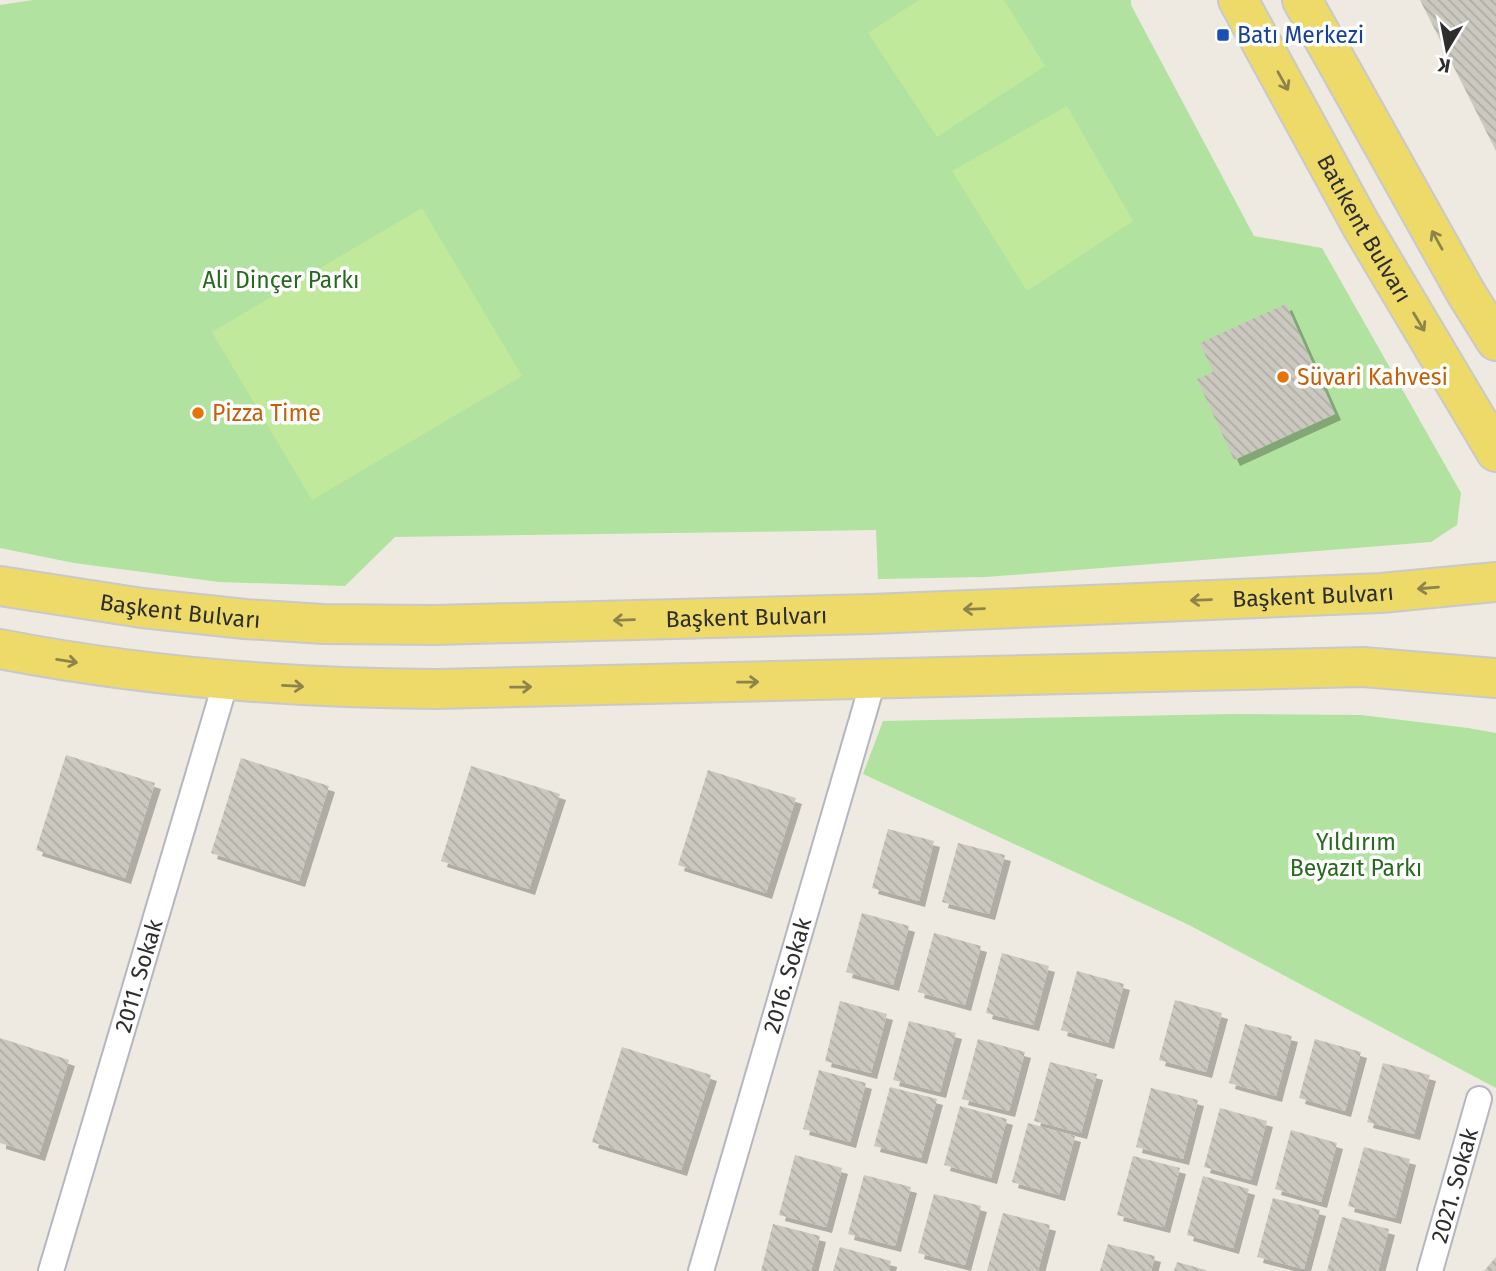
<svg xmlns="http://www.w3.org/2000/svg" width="1496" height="1271" font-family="'Fira Sans',sans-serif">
	<defs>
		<pattern id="building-back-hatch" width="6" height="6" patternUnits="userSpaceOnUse" patternTransform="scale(1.75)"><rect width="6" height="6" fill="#cac8bf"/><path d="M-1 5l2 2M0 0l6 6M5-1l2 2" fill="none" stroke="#aeaca4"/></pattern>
		<filter id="shadow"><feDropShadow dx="6" dy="6" stdDeviation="0" flood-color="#0004"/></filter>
	</defs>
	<rect width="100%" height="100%" fill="#eeeae1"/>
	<g fill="#b1e2a0">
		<path d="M33 0H1131V5L1254 236 1322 248 1461 493 1457 525 1431 542 986 577 878 579 876 530 395 537 345 586 219 582 74 563 0 548V5Z"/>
		<path d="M1231 714 1361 715 1468 728 1496 733V1088L1189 925 863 774 883 721Z"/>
	</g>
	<g fill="#c1e99c">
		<path d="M919 0H1004L1045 66 937 137 868 33Z"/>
		<path d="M1067 106 1133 221 1027 291 952 171Z"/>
		<path d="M422 208 522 376 312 500 212 332Z"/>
	</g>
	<g fill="url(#building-back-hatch)" filter="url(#shadow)">
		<path d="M1420 0H1496V151Z"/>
		<path d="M1286 304 1335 414 1234 460 1197 379 1213 372 1200 343Z"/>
		<path d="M66 755 155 783 125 878 36 850Z"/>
		<path d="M241 758 329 786 299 881 211 853Z"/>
		<path d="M471 766 560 794 529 889 441 861Z"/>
		<path d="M708 770 796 798 766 893 678 865Z"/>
		<path d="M888 829 934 841 919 901 872 888Z"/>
		<path d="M958 843 1005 855 989 914 942 902Z"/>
		<path d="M862 913 909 926 893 985 846 972Z"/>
		<path d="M934 933 981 946 965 1005 918 992Z"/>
		<path d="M1002 953 1049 966 1033 1025 986 1013Z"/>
		<path d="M1077 971 1124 984 1108 1043 1061 1030Z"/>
		<path d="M1175 1000 1222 1013 1206 1072 1159 1060Z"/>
		<path d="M840 1001 887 1014 871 1073 825 1061Z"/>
		<path d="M909 1021 956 1033 940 1092 893 1080Z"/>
		<path d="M1245 1024 1292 1036 1276 1096 1229 1083Z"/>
		<path d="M0 1038 69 1060 39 1155 0 1143Z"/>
		<path d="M978 1039 1025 1052 1009 1111 962 1099Z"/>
		<path d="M1315 1039 1361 1052 1345 1111 1299 1098Z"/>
		<path d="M622 1047 711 1075 681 1170 592 1142Z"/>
		<path d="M1050 1062 1097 1074 1081 1133 1034 1121Z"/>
		<path d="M1383 1063 1430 1075 1414 1134 1367 1122Z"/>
		<path d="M819 1070 866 1083 850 1142 803 1129Z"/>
		<path d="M890 1087 937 1099 921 1158 874 1146Z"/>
		<path d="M1151 1088 1198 1100 1183 1159 1136 1147Z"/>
		<path d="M960 1106 1007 1119 991 1178 944 1165Z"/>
		<path d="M1220 1108 1267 1121 1251 1180 1204 1167Z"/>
		<path d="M1028 1123 1075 1136 1059 1195 1012 1182Z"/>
		<path d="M1291 1130 1337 1143 1321 1202 1275 1189Z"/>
		<path d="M1364 1147 1410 1159 1395 1218 1348 1206Z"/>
		<path d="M795 1155 842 1168 826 1227 779 1215Z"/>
		<path d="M1133 1156 1180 1168 1164 1227 1117 1215Z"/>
		<path d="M864 1175 911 1187 895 1246 848 1234Z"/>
		<path d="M1203 1176 1249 1189 1233 1248 1187 1235Z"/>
		<path d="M934 1194 981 1206 965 1265 918 1253Z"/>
		<path d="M1273 1198 1320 1210 1304 1269 1257 1257Z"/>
		<path d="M1003 1213 1050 1225 1038 1271H987Z"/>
		<path d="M1342 1217 1389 1229 1378 1271H1327Z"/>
		<path d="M773 1224 820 1236 811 1271H761Z"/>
		<path d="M1108 1244 1155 1256 1151 1271H1100Z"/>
		<path d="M840 1247 891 1261 889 1271H833Z"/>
		<path d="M1496 1257V1271H1484Z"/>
		<path d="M1177 1262 1206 1270V1271H1174Z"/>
	</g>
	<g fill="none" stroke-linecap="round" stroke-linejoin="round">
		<defs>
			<g id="minor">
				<path id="s1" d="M51 1271 226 681"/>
				<path id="s2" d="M701 1271 874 678"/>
				<path id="s3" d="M1430 1271 1479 1099"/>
			</g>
			<g id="primary">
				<path id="s4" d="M1238 0 1361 225 1496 452"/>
				<path d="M1302 0 1466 293 1496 341"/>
				<path id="s5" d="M0 586 142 608 245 619 323 624 434 625 871 614 1381 593 1496 582"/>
				<path d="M0 649C144 677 289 688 435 689L1363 667 1496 678"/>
			</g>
		</defs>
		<use href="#minor" stroke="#b4b6c0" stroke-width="28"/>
		<use href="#primary" stroke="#c9c9c9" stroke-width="42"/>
		<use href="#minor" stroke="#fff" stroke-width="24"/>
		<use href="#primary" stroke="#edda68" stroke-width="38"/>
	</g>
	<defs><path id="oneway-shaft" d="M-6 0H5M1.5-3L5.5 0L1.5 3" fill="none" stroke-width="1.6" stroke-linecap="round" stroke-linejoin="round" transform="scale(1.75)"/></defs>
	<g stroke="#8e844b">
		<use href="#oneway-shaft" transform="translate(1283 81) rotate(61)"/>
		<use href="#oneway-shaft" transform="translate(1437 240) rotate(-119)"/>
		<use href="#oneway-shaft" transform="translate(1419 322) rotate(59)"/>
		<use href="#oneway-shaft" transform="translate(1428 588) rotate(175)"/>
		<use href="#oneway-shaft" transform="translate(1201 600) rotate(178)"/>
		<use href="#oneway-shaft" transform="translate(974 609) rotate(178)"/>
		<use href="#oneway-shaft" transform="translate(624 620) rotate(178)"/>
		<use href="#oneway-shaft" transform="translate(67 661) rotate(9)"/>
		<use href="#oneway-shaft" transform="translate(748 682) rotate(-1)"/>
		<use href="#oneway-shaft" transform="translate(293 686) rotate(3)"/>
		<use href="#oneway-shaft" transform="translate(521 687) rotate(-1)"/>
	</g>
	<rect fill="#1a4fb4" stroke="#fff" stroke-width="2.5" x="1216" y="28" width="14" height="14" rx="3.5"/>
	<g fill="#e8710a" stroke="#fff" stroke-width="2.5">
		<circle cx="1283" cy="377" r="7"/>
		<circle cx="198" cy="413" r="7"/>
	</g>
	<g text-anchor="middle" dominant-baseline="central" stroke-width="7" stroke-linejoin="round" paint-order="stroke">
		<g font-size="23" fill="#164399" stroke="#fff" text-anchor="start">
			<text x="1237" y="35">Batı Merkezi</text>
		</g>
		<g font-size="23" fill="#2e2e2e" stroke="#fff">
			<text stroke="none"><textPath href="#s4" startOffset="261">Batıkent Bulvarı</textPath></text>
			<text stroke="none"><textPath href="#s5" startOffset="1316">Başkent Bulvarı</textPath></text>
			<text stroke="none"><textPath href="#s5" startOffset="182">Başkent Bulvarı</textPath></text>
			<text stroke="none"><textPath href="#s5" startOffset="749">Başkent Bulvarı</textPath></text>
			<text stroke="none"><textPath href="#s2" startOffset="308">2016. Sokak</textPath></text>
			<text stroke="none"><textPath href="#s1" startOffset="308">2011. Sokak</textPath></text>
			<text stroke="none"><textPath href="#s3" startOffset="89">2021. Sokak</textPath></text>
		</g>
		<g font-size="23" fill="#276a1e" stroke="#fff">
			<text x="281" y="280">Ali Dinçer Parkı</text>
			<text x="1356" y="842">Yıldırım<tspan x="1356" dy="26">Beyazıt Parkı</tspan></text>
		</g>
		<g font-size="23" fill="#c56008" stroke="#fff" text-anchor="start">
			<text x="1297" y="377">Süvari Kahvesi</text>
			<text x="212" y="413">Pizza Time</text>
		</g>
	</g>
	<g transform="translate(1447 49) rotate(190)" stroke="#ffffff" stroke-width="5" paint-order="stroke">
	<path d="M0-5L12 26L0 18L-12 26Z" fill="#2e2e2e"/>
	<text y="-10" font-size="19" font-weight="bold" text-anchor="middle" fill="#2e2e2e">K</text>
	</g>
</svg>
